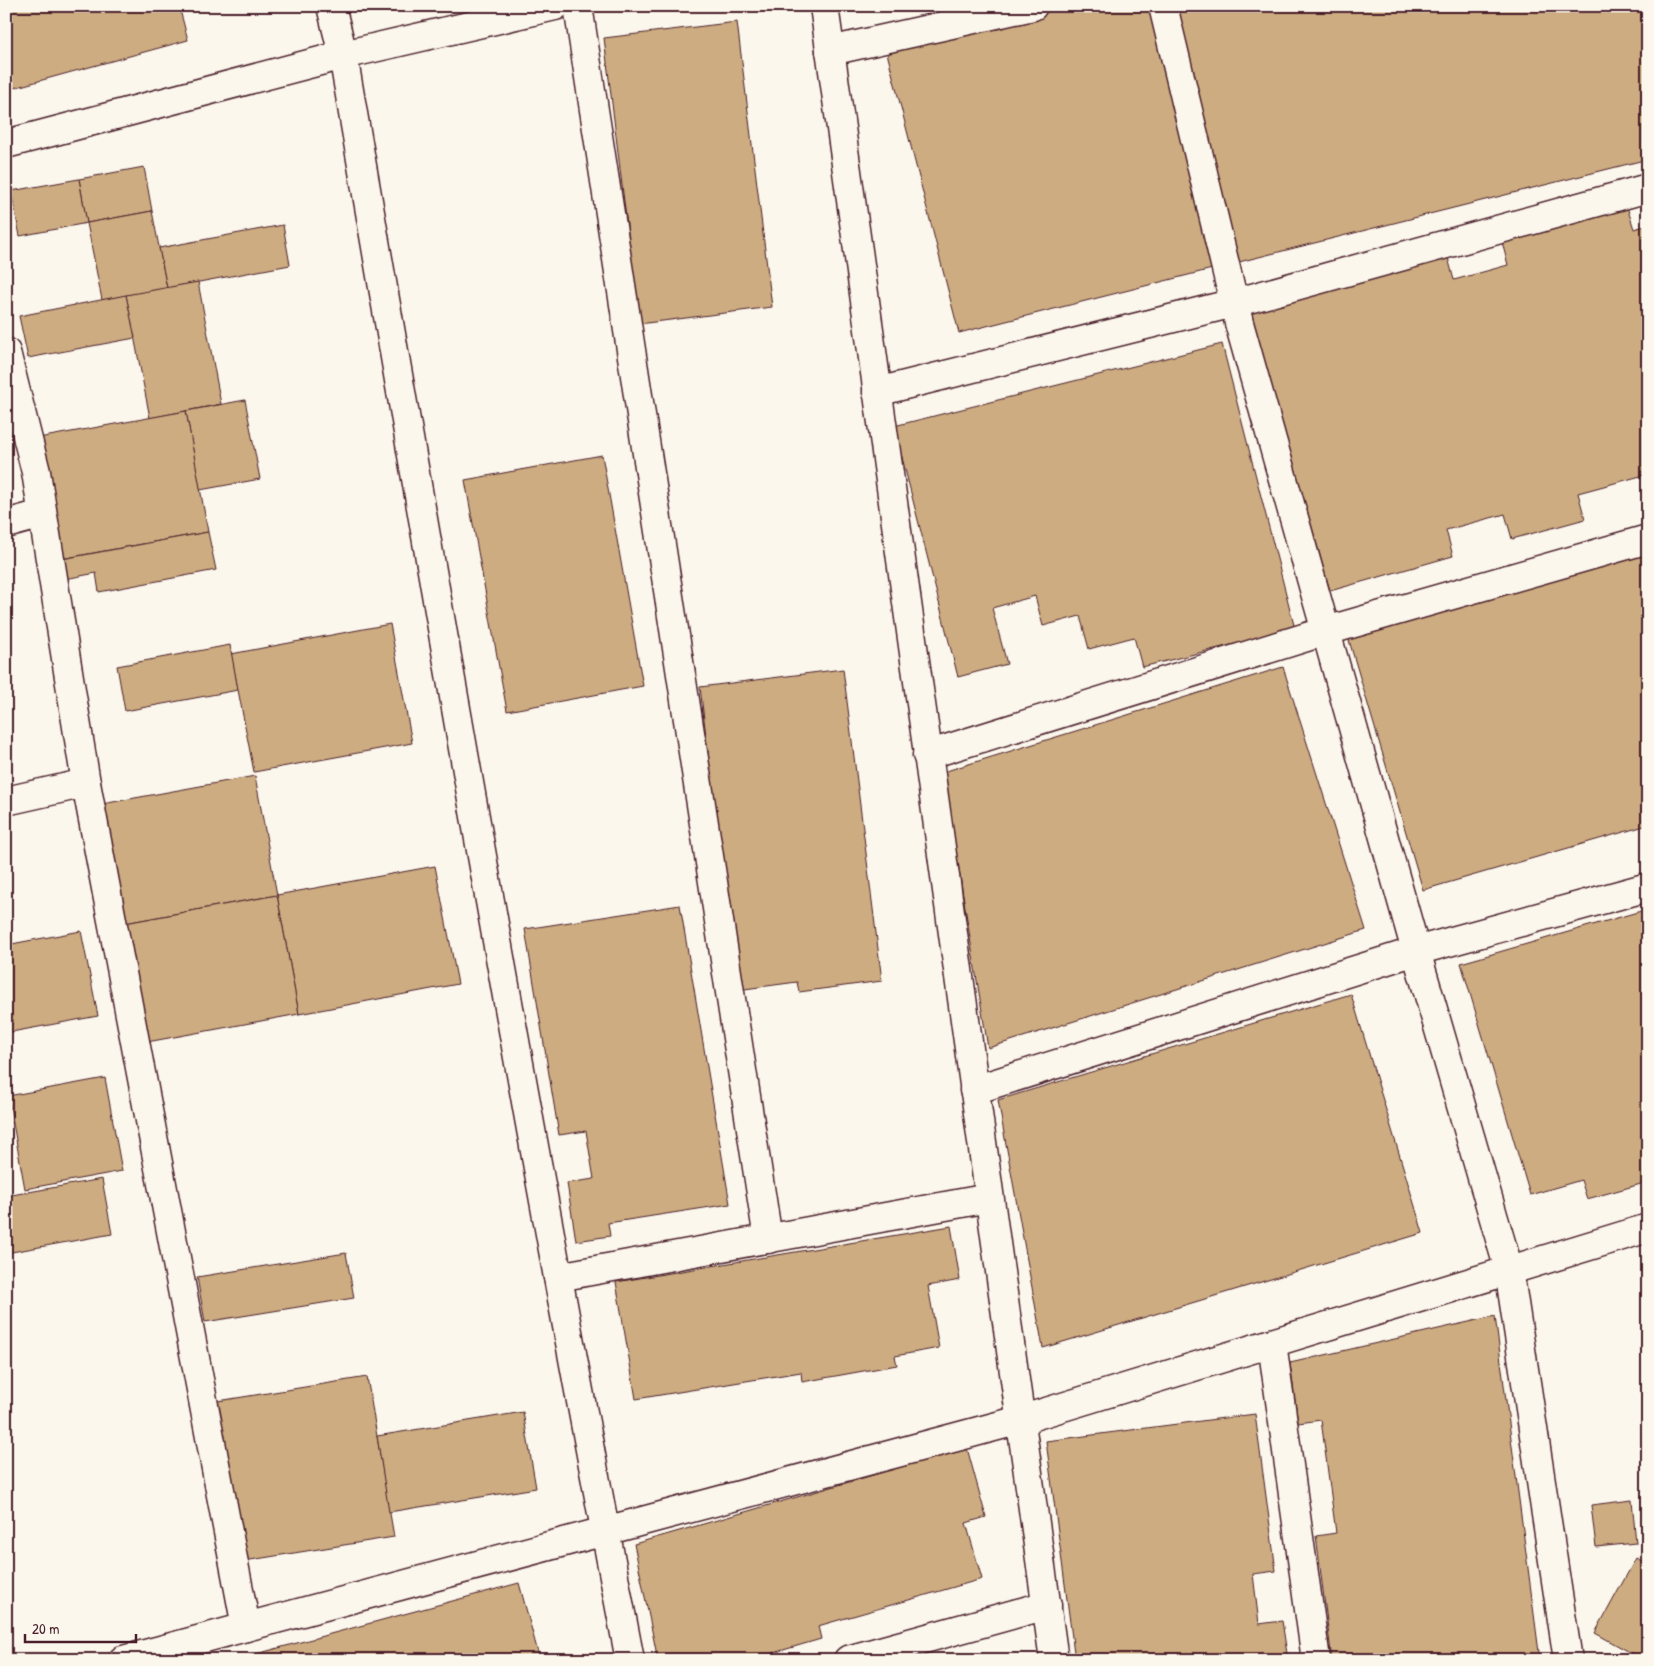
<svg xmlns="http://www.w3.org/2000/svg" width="1654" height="1666" font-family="'Patrick Hand',sans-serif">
	<rect width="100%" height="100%" fill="#fbf7ec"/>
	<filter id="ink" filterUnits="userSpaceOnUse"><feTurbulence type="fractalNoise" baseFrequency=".02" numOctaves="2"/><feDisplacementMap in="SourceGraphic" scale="10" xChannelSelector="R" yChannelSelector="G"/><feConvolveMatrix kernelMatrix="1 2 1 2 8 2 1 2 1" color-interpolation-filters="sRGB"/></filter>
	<g filter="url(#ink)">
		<g fill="#ccac80" stroke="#4a1f2b">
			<path d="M6 6H179L188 40 6 90Z"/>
			<path d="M1071 6H1150L1216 268 959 333 887 53Z"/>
			<path d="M1173 6H1648V159L1239 262Z"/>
			<path d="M737 22 772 307 639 324 604 38Z"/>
			<path d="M144 167 152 211 87 223 79 179Z"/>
			<path d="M79 179 87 223 20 236 11 191Z"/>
			<path d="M1627 207 1634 229 1648 225V474L1578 493 1585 519 1512 539 1505 514 1446 530 1453 556 1330 591 1250 310 1447 254 1454 280 1508 265 1502 242Z"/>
			<path d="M152 211 167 288 102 300 87 223Z"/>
			<path d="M283 225 290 265 167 288 159 248Z"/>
			<path d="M198 282 221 404 150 418 126 295Z"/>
			<path d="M126 295 135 338 28 358 19 316Z"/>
			<path d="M1222 344 1295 629 1142 667 1134 637 1089 649 1080 616 1043 626 1035 596 992 608 1007 664 958 677 894 426Z"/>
			<path d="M245 400 260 479 200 490 186 411Z"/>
			<path d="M186 411 208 532 55 560 33 439Z"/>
			<path d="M602 455 643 686 507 711 465 480Z"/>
			<path d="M208 532 216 570 99 592 96 573 65 579 62 559Z"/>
			<path d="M1648 549V825L1423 890 1348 637Z"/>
			<path d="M390 624 412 743 254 772 231 654Z"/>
			<path d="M230 645 238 690 125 711 117 666Z"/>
			<path d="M1283 667 1366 930 988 1048 943 772Z"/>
			<path d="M843 669 882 981 799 992 797 982 737 990 700 687Z"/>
			<path d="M255 776 277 895 125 923 102 804Z"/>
			<path d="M435 866 458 984 299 1014 277 895Z"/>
			<path d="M277 895 299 1014 147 1042 125 923Z"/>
			<path d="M680 905 730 1204 608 1223 610 1236 576 1241 567 1183 594 1179 586 1131 559 1135 525 929Z"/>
			<path d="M1648 909V1182L1587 1199 1581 1180 1530 1195 1461 963Z"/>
			<path d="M81 931 98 1016 6 1033V945Z"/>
			<path d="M1351 994 1423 1233 1043 1348 998 1100Z"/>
			<path d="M105 1078 122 1171 25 1189 8 1096Z"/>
			<path d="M102 1179 112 1234 6 1253V1196Z"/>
			<path d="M951 1226 960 1280 928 1286 939 1348 895 1356 897 1365 802 1382 801 1372 636 1399 616 1282Z"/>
			<path d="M346 1253 354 1298 205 1322 197 1277Z"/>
			<path d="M1495 1316 1540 1660H1332L1316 1536 1336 1533 1321 1420 1298 1423 1290 1363Z"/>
			<path d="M367 1377 394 1537 244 1561 218 1401Z"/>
			<path d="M523 1412 536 1488 389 1512 377 1436Z"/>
			<path d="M1255 1414 1276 1571 1253 1574 1259 1624 1282 1621 1288 1660H1075L1046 1441Z"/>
			<path d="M967 1448 986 1517 966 1523 982 1579 818 1626 821 1639 749 1660H658L634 1544Z"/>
			<path d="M1632 1500 1636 1543 1596 1547 1591 1505Z"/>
			<path d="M1636 1558 1648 1564V1660H1644L1595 1633Z"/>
			<path d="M519 1583 540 1660H234Z"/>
		</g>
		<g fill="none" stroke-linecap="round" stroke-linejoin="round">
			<defs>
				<g id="minor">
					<path d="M331 6 343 55C435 591 527 1126 630 1660"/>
					<path d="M578 6 768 1239"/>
					<path d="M824 6 1054 1660"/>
					<path d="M1163 6 1239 323 1416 951 1509 1270 1568 1660"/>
					<path d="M830 51 1033 6"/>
					<path d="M6 144 343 55 555 6"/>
					<path d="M6 352 36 472 86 783 6 801"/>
					<path d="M877 392 1234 303 1648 188"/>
					<path d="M6 524 42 514"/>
					<path d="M927 755 1326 631 1648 539"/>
					<path d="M86 783 246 1627"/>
					<path d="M974 1090 1416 951 1648 887"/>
					<path d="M558 1277 989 1198"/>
					<path d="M1272 1343 1316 1660"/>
					<path d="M123 1660 1020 1420 1648 1228"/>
					<path d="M848 1660 1047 1605"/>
				</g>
			</defs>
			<use href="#minor" stroke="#4a1f2b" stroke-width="31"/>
			<use href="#minor" stroke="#fbf7ec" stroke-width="28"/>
		</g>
	</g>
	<rect width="1654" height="1666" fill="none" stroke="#fbf7ec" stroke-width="25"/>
	<rect x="12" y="12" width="1629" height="1641" fill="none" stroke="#4a1f2b" stroke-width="2" filter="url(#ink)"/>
	<path d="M25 1634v8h111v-8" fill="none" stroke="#4a1f2b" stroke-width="2.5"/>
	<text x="32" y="1634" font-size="15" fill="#4a1f2b" stroke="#fbf7ec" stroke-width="4" paint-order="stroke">20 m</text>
</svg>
